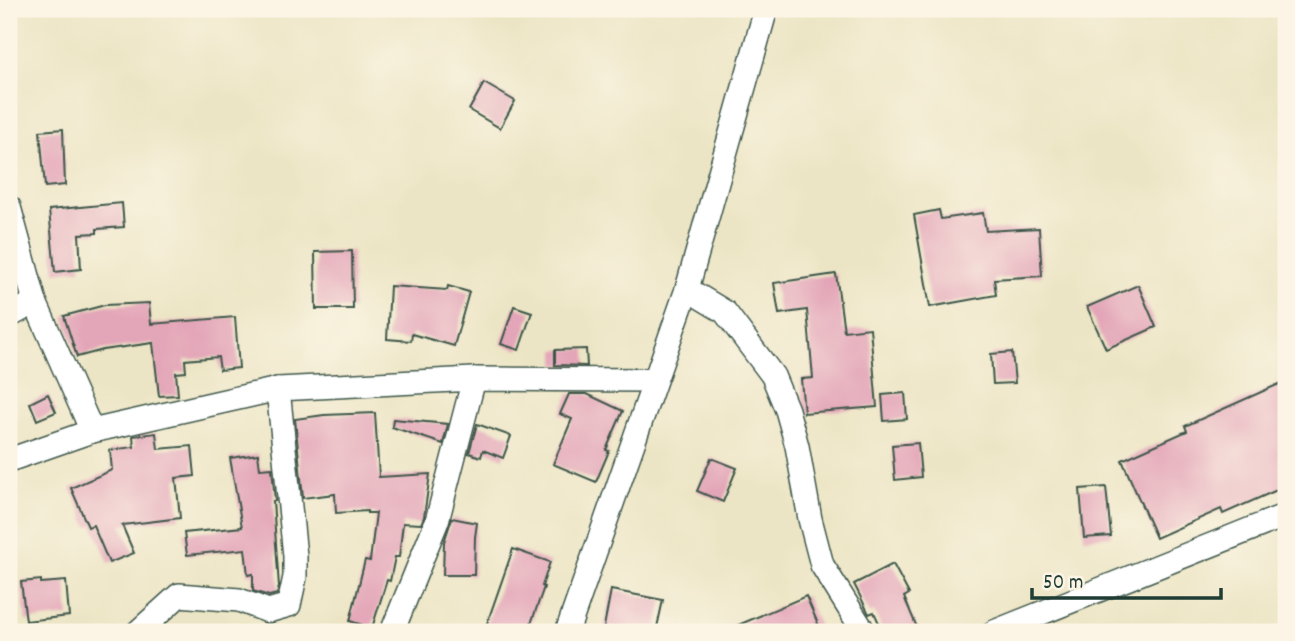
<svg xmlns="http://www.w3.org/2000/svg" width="1295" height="641" font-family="Dekko,sans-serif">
	<rect width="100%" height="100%" fill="#fcf5e5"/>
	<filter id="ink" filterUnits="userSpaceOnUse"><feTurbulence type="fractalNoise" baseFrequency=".0143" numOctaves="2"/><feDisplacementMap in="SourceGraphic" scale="14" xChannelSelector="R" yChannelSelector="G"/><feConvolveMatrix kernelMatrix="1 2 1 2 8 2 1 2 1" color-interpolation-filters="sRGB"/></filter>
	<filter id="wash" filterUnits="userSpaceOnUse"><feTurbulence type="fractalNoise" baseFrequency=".00686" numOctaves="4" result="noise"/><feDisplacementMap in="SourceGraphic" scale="28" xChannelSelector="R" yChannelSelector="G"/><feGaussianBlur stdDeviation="1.57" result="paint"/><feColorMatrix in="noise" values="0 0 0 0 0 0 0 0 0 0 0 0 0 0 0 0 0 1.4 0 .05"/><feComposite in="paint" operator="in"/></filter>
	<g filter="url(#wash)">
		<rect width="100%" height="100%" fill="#ece5c5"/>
		<g id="blocks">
			<g fill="#e3a5b8">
				<path d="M484 83 515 101 500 128 469 110Z"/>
				<path d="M63 129 65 185 45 187 40 131Z"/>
				<path d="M122 203 124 227 97 229V233L79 234 81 269 55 272 49 210Z"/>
				<path d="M939 210 941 219 983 213 986 231 1039 228 1042 276 994 279 996 295 930 307 914 215Z"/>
				<path d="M352 251 353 309H316L315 252Z"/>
				<path d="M836 274 844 331 870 328 877 407 804 413 801 379 813 378 807 310 779 314 774 283Z"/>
				<path d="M1138 285 1156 327 1106 349 1087 307Z"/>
				<path d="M390 286 447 290 448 286 469 292 454 346 412 334 411 341 387 339Z"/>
				<path d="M149 303 151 324 235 317 239 368 220 370 218 357 185 360 186 372 176 373 178 395 159 396 153 343 103 350 77 357 64 316 105 305Z"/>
				<path d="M514 306 532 312 519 350 501 344Z"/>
				<path d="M586 349 587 366 555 365V350Z"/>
				<path d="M1012 352 1015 383 993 384 991 354Z"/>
				<path d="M1286 381V486L1223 514 1221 509 1156 538 1122 460 1187 431 1185 426Z"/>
				<path d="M905 393 907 419 884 421 882 395Z"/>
				<path d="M48 394 56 412 37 420 30 403Z"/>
				<path d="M569 394H587L623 411 606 450 609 451 596 482 553 464 572 419 560 414Z"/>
				<path d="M375 413 379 477 430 474 424 517 421 524 403 523 399 557H395L390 581 387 580 372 628 350 621 365 560 370 561 376 513H367V511L336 513 335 494 303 498 295 419 324 415Z"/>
				<path d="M393 419 448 424 443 444 392 427Z"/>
				<path d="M477 424 511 436 503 458 483 450 481 457 469 453Z"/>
				<path d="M156 433 158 449 192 446 195 476 176 478 180 518 122 525 134 553 109 563 93 525 88 527 71 488 112 470 110 450 134 447 133 436Z"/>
				<path d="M918 443 921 477 895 480 892 445Z"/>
				<path d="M258 454 260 469 272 468 275 501H273L279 587 277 594 269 596 253 591V574L248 575 245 549 187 555 184 533 242 527 230 458Z"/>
				<path d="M711 458 737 468 723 502 697 491Z"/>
				<path d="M1106 487 1111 536 1084 538 1080 489Z"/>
				<path d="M452 518 477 523 475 537 474 575H443L444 542Z"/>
				<path d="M513 549 550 562 542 586 544 587 528 632H484Z"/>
				<path d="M893 564 909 594 904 597 919 632H883L874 612 869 614 854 584Z"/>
				<path d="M41 580V583L66 581 69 616 26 621 21 582Z"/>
				<path d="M611 590 663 600 656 632H603Z"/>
				<path d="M806 596 819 626 805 632H722Z"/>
			</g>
		</g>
	</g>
	<g filter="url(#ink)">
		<use href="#blocks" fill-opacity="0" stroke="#3e564a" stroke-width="2"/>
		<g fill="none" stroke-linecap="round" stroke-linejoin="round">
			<defs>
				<g id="street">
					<path d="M9 207 35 302 92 431"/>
					<path d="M687 289 725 312 773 376 787 410 797 446 810 519 822 565 864 632"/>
					<path d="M9 316 35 302"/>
					<path d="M9 460 92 431 278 389 474 379 654 380"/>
					<path d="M138 632 179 595 239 600 268 611 289 605 295 577V556L278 389"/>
					<path d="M392 632 437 521 474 379"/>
					<path d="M567 632 687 289 766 9"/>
					<path d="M994 632 1286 515"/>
				</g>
			</defs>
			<use href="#street" stroke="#3e564a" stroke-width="26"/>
			<use href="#street" stroke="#fff" stroke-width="23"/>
		</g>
	</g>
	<rect width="1295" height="641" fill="none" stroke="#fcf5e5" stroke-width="35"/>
	<path d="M1032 588v10h189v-10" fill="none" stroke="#1f3d34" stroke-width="3.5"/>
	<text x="1043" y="588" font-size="21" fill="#1f3d34" stroke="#fcf5e5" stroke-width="5" paint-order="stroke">50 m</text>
</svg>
